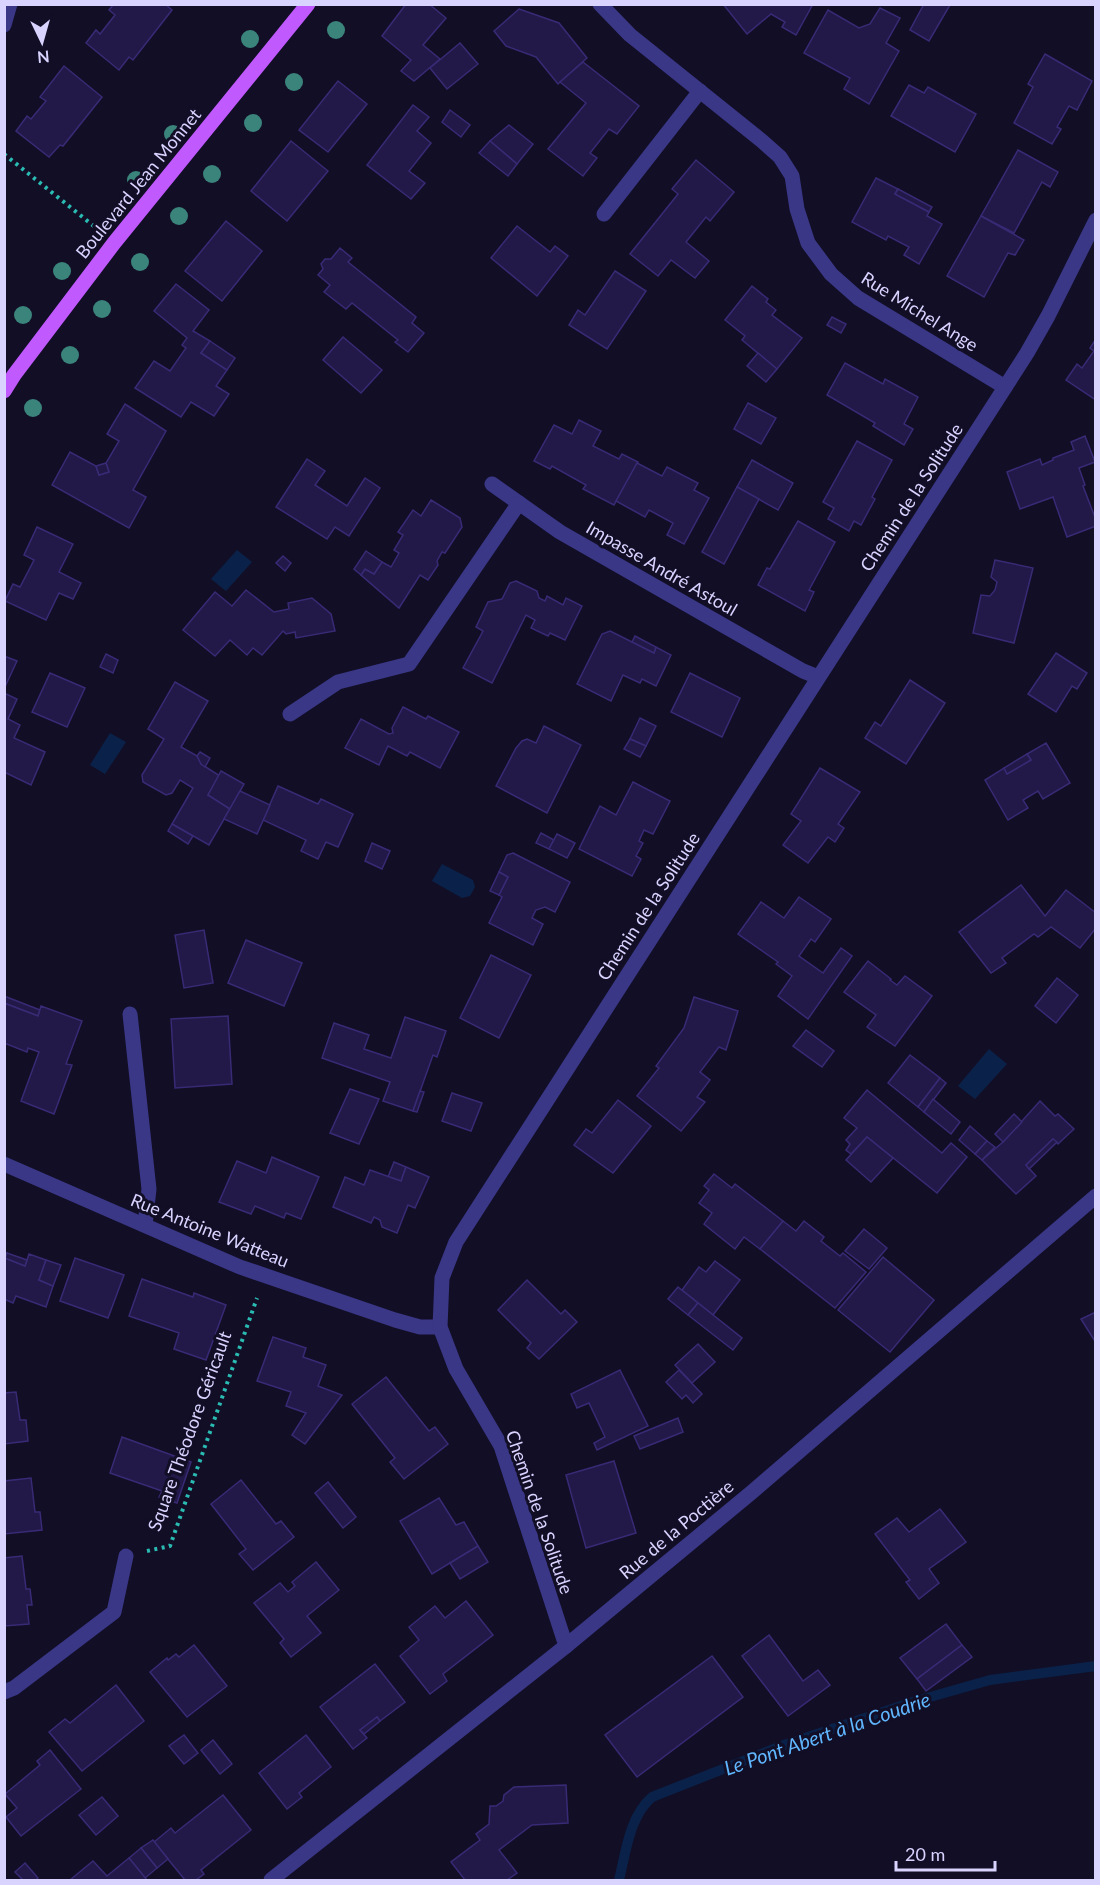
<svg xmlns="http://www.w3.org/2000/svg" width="1100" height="1885" font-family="Lato,sans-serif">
	<rect width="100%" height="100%" fill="#120e26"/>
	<g fill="#0a2249">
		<path d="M237 550 252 562 226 591 211 579Z"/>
		<path d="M110 733 126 742 105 774 90 765Z"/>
		<path d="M442 864 473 880 475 887 470 896 462 898 432 881Z"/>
		<path d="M989 1049 1007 1064 975 1099 958 1086Z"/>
	</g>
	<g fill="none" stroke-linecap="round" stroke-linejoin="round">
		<path stroke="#0a2249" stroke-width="10" d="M619 1880C626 1852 629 1817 652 1797L784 1745 916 1701 990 1680 1096 1666"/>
	</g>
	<g fill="#221948" stroke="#392a75" stroke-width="1.5">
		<path d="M114 4H165L172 10 133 60 129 57 119 70 86 43 96 30 100 34 115 15 109 10Z"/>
		<path d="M406 4H429L446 18 423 45 440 59 414 81 401 71 411 60 382 36Z"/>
		<path d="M723 4H813L796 35 782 27 785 22 771 14 747 34Z"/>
		<path d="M924 4 950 5 929 41 910 30Z"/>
		<path d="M880 8 900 18 886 43 899 51 869 104 844 89 850 78 804 53 828 10 859 28 870 24Z"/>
		<path d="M519 9 559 23 587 58 558 84 536 57 506 46 494 31Z"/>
		<path d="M460 43 478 64 447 89 430 68Z"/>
		<path d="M1045 54 1092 81 1077 110 1069 106 1057 127 1061 129 1052 144 1014 123 1033 87 1028 84Z"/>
		<path d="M583 62 639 106 617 134 609 129 590 153 597 158 583 176 548 149 586 103 560 82Z"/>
		<path d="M64 66 102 97 63 146 60 145 49 157 16 131 27 116 31 119 46 101 40 97Z"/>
		<path d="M338 81 367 104 328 152 299 130Z"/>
		<path d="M909 85 924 93 928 87 976 114 955 152 891 116Z"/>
		<path d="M413 105 429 117 417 131 431 143 409 171 425 183 411 199 367 165Z"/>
		<path d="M450 110 470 125 461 137 442 122Z"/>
		<path d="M509 125 533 144 517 164 490 141Z"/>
		<path d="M291 141 328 171 287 221 251 191Z"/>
		<path d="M490 141 517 164 508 176 479 153Z"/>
		<path d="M1018 150 1058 172 1050 187 1042 182 1014 233 981 216Z"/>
		<path d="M696 160 734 192 710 221 706 217 686 242 709 261 695 278 671 260 658 276 630 254 678 194 672 189Z"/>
		<path d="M876 178 898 189 895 194 929 212 927 216 942 224 919 264 904 255 909 247 888 236 886 240 852 222Z"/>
		<path d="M898 189 932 207 929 212 895 194Z"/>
		<path d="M981 216 1024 240 1015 255 1008 253 984 297 947 276Z"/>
		<path d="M226 221 262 251 222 301 185 271Z"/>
		<path d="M517 226 550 252 555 246 568 256 537 296 491 258Z"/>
		<path d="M340 248 352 258 348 262 416 317 412 323 424 333 408 352 395 342 398 340 352 303 346 309 324 292 330 285 318 275 323 269 321 264 325 259H331Z"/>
		<path d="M615 271 646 291 607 349 569 325 578 310 585 315Z"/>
		<path d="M176 284 209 310 193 331 210 341 201 353 227 370 216 386 229 394 214 416 191 402 181 417 135 388 154 361 170 371 186 348 182 345 187 338 154 311Z"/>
		<path d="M752 286 768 299 766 302 776 310 772 315 802 338 777 369 742 340 745 336 725 320Z"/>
		<path d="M832 317 846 324 841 333 827 325Z"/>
		<path d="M343 337 382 370 361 393 323 360Z"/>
		<path d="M1096 339V400L1066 380 1077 364 1082 368 1094 351 1090 348Z"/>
		<path d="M210 341 235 358 227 370 201 353Z"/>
		<path d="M758 353 777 369 766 382 747 366Z"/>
		<path d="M845 363 883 384 885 379 918 397 904 424 913 429 904 445 873 426 875 423 827 395Z"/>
		<path d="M748 403 776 418 761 444 734 429Z"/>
		<path d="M125 404 166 431 133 490 146 497 129 528 52 485 70 452 96 466 99 475 109 472 106 463 119 441 107 434Z"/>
		<path d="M579 420 601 431 593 446 619 459 622 454 638 462 614 505 583 489 586 485 552 466 550 469 534 461 554 425 572 434Z"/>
		<path d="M1085 436 1095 462 1079 468 1085 485 1083 486 1096 520V526L1067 537 1053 497 1020 509 1007 472 1040 459 1042 465 1053 460V458L1074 450 1071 442Z"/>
		<path d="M857 441 892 460 872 497 875 499 861 525 854 521 849 531 828 519 834 508 823 502Z"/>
		<path d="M307 459 325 471 315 485 347 506 365 478 380 488 349 536 335 527 327 539 276 507Z"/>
		<path d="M752 460 793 483 778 510 737 487Z"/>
		<path d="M106 463 109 472 99 475 96 466Z"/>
		<path d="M637 463 662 476 667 467 698 483 694 490 709 498 684 544 667 535 673 523 649 510 645 517 616 501Z"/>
		<path d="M737 487 759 499 724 564 702 552Z"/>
		<path d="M431 500 460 518 462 527 445 553 442 552 437 561 438 565 428 580 420 575 399 608 361 575 365 569 374 574 382 562 391 567 399 553 394 550 403 535 398 532 413 510 421 516Z"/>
		<path d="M798 521 835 542 809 590 814 592 805 611 758 585 767 568 770 569Z"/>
		<path d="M37 527 73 544 59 572 81 583 73 599 59 593 46 620 5 601 13 584 20 587 34 560 24 555Z"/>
		<path d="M366 551 382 562 374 574 365 569 361 575 354 569Z"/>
		<path d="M283 556 291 563 285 571 276 563Z"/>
		<path d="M995 560 1033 568 1014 643 973 633 981 595 990 596 995 590 997 582 991 577Z"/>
		<path d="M516 581 537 591 539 598 545 601 547 596 563 605 566 598 582 606 565 640 550 633 548 636 531 628 535 620 526 615 492 683 463 668 483 631 476 627 488 602 502 599 510 583Z"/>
		<path d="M246 590 274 612 289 609 288 603 312 598 331 614 335 631 296 638 295 632 286 634 283 631 262 655 253 648 247 655 230 640 215 656 183 630 215 592 232 606Z"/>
		<path d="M610 631 654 653 656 647 671 655 656 686 642 679 640 683 623 675 611 701 577 684 602 634Z"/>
		<path d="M635 636 656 647 654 653 632 642Z"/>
		<path d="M1056 653 1087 673 1077 689 1072 686 1056 712 1028 694Z"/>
		<path d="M106 654 118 660 113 673 100 667Z"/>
		<path d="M4 656 17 661 4 689Z"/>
		<path d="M50 673 85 688 67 727 32 712Z"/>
		<path d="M690 673 740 698 722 737 671 712Z"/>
		<path d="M910 680 945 703 906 764 865 738 875 722 881 726Z"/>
		<path d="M175 682 208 701 181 747 199 757 201 764 220 776 208 795 230 809 209 845 172 824 193 788 180 780 172 793 166 795 143 782 142 775 164 739 148 729Z"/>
		<path d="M4 693 17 699 8 719 20 725 14 738 45 752 31 785 4 772Z"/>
		<path d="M403 707 426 719 428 716 459 732 440 768 410 752 407 756 388 746 379 765 345 748 361 719 389 734 393 733 392 728Z"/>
		<path d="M640 718 656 726 646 746 630 739Z"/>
		<path d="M544 726 581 745 547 813 496 786 516 748 522 741 527 739 536 743Z"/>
		<path d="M630 739 646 746 640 757 624 749Z"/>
		<path d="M1046 743 1070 783 1043 799 1038 791 1023 800 1028 808 1008 820 985 780 1004 768 1007 774 1031 760 1027 754Z"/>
		<path d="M200 752 210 758 205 767 201 764 197 756Z"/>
		<path d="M1027 754 1031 760 1007 774 1004 768Z"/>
		<path d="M820 768 860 792 838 824 844 828 835 842 828 837 808 863 783 845 801 821 791 814Z"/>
		<path d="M221 771 244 784 230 809 208 795Z"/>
		<path d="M633 782 670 801 653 834 644 830 639 841 643 843 636 856 641 859 632 876 579 849 600 806 616 815Z"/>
		<path d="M278 786 318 804 321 799 353 814 338 847 326 842 318 859 301 851 306 840 263 820Z"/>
		<path d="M240 791 270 805 257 834 224 819Z"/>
		<path d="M172 824 193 836 188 844 168 831Z"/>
		<path d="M541 833 554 840 549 849 536 843Z"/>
		<path d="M557 834 575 843 567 858 549 849Z"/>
		<path d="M372 843 390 851 382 869 365 861Z"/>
		<path d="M513 853 570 882 555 912 545 907 536 910 532 918 543 924 533 945 489 923 502 897 499 895 508 877 499 872 507 855Z"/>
		<path d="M499 872 508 877 499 895 490 891Z"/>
		<path d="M1021 885 1045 916 1066 890 1096 913V928L1080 948 1051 927 1038 937 1034 934 1002 958 1006 963 991 973 959 932Z"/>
		<path d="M799 897 831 919 815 942 811 939 799 956 823 973 841 948 852 956 808 1019 778 996 792 976 776 964 778 962 738 934 761 902 784 918Z"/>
		<path d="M204 930 213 983 184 988 175 935Z"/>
		<path d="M246 940 302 963 284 1006 228 983Z"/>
		<path d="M491 955 531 975 499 1038 460 1018Z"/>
		<path d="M868 961 891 979 890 980 897 985 905 976 932 996 895 1046 867 1027 876 1015 844 992Z"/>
		<path d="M1057 978 1078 995 1056 1023 1035 1006Z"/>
		<path d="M4 996 40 1010 38 1016 4 1003Z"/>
		<path d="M694 997 738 1011 726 1050 719 1047 700 1072 710 1080 697 1097 705 1102 681 1131 637 1096 659 1068 656 1066 684 1028Z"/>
		<path d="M4 1003 38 1016 41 1006 82 1021 66 1064 72 1065 54 1114 21 1101 39 1052 28 1048 27 1052 4 1043Z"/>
		<path d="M228 1016 232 1084 175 1088 171 1019Z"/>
		<path d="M405 1017 446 1031 437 1057 433 1055 413 1111 383 1101 390 1082 322 1058 334 1023 369 1035 364 1049 391 1058Z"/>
		<path d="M806 1030 834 1051 822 1067 793 1046Z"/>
		<path d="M910 1055 940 1078 918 1107 888 1083Z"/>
		<path d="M940 1078 946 1083 924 1112 918 1107Z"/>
		<path d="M350 1089 379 1099 359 1144 330 1133Z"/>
		<path d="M867 1090 942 1153 951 1143 967 1157 937 1193 867 1137 851 1154 846 1150 850 1144 846 1140 857 1128 844 1118Z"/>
		<path d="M420 1091 424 1092 417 1112 413 1111Z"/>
		<path d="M452 1093 482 1103 471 1131 442 1121Z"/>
		<path d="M933 1099 960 1122 951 1134 924 1112Z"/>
		<path d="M618 1100 651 1126 613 1173 574 1145 586 1129 592 1133Z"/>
		<path d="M1040 1101 1055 1116 1058 1114 1074 1129 1058 1144 1053 1139 1026 1165 1036 1176 1016 1194 982 1160 1003 1142Z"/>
		<path d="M1014 1114 1022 1122 1003 1142 995 1134Z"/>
		<path d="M970 1126 987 1141 975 1154 959 1140Z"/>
		<path d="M867 1137 893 1158 871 1182 846 1160Z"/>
		<path d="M1053 1139 1057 1142 1029 1169 1026 1165Z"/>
		<path d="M987 1141 995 1147 982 1160 975 1154Z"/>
		<path d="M272 1157 319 1177 301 1219 286 1213 284 1218 255 1206 251 1214 219 1202 237 1161 266 1173Z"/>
		<path d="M394 1162 406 1167 401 1181 388 1177Z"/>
		<path d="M406 1167 429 1177 415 1208 408 1205 397 1233 382 1227 380 1220 374 1217 371 1223 333 1207 345 1177 364 1185 370 1170 401 1181Z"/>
		<path d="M714 1174 732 1188 735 1184 783 1221 760 1249 744 1237 735 1249 704 1224 712 1213 699 1203 709 1190 704 1186Z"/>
		<path d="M783 1221 796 1231 804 1221 824 1237 821 1241 840 1256 843 1253 866 1272 835 1308 760 1249Z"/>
		<path d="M864 1229 887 1248 869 1269 845 1251Z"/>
		<path d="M4 1252 7 1253 5 1258 25 1266 29 1254 46 1260 39 1280 53 1286 46 1307 16 1296 13 1303 4 1299Z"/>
		<path d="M7 1253 27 1260 25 1266 5 1258Z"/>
		<path d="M883 1257 934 1300 890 1352 838 1310Z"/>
		<path d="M75 1258 124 1275 108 1318 60 1301Z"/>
		<path d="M46 1260 61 1265 53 1286 39 1280Z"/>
		<path d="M715 1261 740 1280 713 1315 682 1290 699 1267 706 1272Z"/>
		<path d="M142 1279 193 1297 194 1293 226 1305 206 1360 174 1349 179 1333 129 1316Z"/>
		<path d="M527 1280 561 1314 565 1310 577 1322 539 1359 527 1348 531 1343 498 1310Z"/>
		<path d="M678 1287 698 1303 688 1315 668 1299Z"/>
		<path d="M698 1303 742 1338 733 1350 688 1315Z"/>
		<path d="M1096 1312V1343L1081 1319Z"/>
		<path d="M273 1337 306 1348 303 1357 326 1365 318 1386 342 1395 305 1444 292 1435 306 1413 286 1406 291 1392 257 1381Z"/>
		<path d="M698 1344 715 1362 692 1383 675 1365Z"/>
		<path d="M620 1370 648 1426 597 1450 594 1443 605 1437 589 1403 577 1408 571 1394Z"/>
		<path d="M679 1370 702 1394 693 1403 686 1395 682 1399 666 1382Z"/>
		<path d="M386 1377 429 1431 435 1427 448 1444 404 1479 390 1462 395 1458 352 1404Z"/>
		<path d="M16 1392 20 1420H26L28 1441 4 1444V1393Z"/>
		<path d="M678 1418 683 1432 640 1449 634 1436Z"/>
		<path d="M122 1437 191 1462 177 1503 159 1497 162 1491 110 1473Z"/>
		<path d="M614 1461 636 1533 586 1548 566 1475Z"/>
		<path d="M31 1478 35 1512H40L42 1530 4 1534V1481Z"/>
		<path d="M241 1480 276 1524 281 1521 294 1537 253 1570 239 1554 246 1549 211 1504Z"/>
		<path d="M328 1482 356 1517 343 1528 315 1493Z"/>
		<path d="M439 1498 456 1525 464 1522 478 1546 432 1574 400 1521Z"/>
		<path d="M940 1509 966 1542 929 1569 939 1583 919 1599 906 1582 910 1580 875 1534 897 1518 909 1532Z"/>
		<path d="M478 1546 488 1562 460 1579 450 1563Z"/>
		<path d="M22 1556 26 1589H30L32 1605H27L29 1624 4 1626V1558Z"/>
		<path d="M316 1562 339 1590 307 1616 321 1633 291 1657 280 1643 284 1639 254 1603 280 1583 288 1592 295 1586 292 1582Z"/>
		<path d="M466 1601 493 1635 443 1674 447 1681 430 1694 400 1656 419 1640 409 1627 435 1606 445 1618Z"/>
		<path d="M946 1624 962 1645 917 1679 900 1658Z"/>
		<path d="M769 1635 803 1681 818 1670 830 1685 788 1716 742 1656Z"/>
		<path d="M194 1645 227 1686 187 1717 150 1672 167 1658 168 1660 176 1654 179 1657Z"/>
		<path d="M962 1645 972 1657 926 1691 917 1679Z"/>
		<path d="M712 1656 743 1697 637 1777 605 1735Z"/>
		<path d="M375 1664 405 1702 380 1721 377 1717 360 1730 367 1738 353 1749 320 1707Z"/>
		<path d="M116 1685 144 1721 82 1771 49 1732 65 1719 70 1723Z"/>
		<path d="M377 1717 380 1721 364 1734 360 1730Z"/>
		<path d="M184 1735 198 1753 184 1764 169 1746Z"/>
		<path d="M306 1735 331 1767 299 1793 302 1797 287 1809 259 1773Z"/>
		<path d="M213 1740 232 1764 220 1774 201 1750Z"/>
		<path d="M50 1750 81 1789 21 1836 6 1817 17 1808 5 1794 40 1765 37 1761Z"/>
		<path d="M566 1785 568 1823 532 1825 499 1850 517 1873 507 1880H465L451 1862 480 1840 476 1834 489 1824 490 1806H496L503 1801 504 1795 514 1787Z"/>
		<path d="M223 1795 251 1830 201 1870 204 1874 196 1880H185L154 1842 171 1828 175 1833Z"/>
		<path d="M102 1797 118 1816 96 1835 79 1815Z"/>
		<path d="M153 1840 168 1859 157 1868 141 1848Z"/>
		<path d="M141 1848 157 1868 145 1878 129 1858Z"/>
		<path d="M129 1858 147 1880H70L93 1861 107 1876Z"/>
		<path d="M25 1863 38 1878 36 1880H23L15 1872Z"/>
	</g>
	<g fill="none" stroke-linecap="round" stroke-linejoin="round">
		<g stroke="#2abcb3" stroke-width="4" stroke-dasharray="3 4.5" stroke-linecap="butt">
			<path d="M4 154 95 227"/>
			<path d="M147 1551 170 1546 257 1298"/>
		</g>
		<g stroke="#3a3787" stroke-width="15">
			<path d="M600 4 630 35 762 141 780 157 792 176 797 209 808 243 831 274 858 298 1005 387"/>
			<path d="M4 25 10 4"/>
			<path d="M604 214 700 91"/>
			<path d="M492 484 560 532 803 671 818 677"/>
			<path d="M290 714 338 682 409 664 519 503"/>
			<path d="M130 1014 149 1189 145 1225"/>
			<path d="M4 1164 240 1267 395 1320 420 1327H440"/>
			<path d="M566 1646 501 1446 456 1369 440 1327 442 1278 456 1242 1027 353 1048 316 1096 220"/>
			<path d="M4 1692 14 1688 114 1612 126 1556"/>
			<path d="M271 1880 566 1646 752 1492 1096 1196"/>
		</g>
		<path stroke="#c05aff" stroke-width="15" d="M4 391 14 375 114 243 308 4"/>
	</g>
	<g fill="#3a847b">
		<circle cx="336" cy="30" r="9"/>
		<circle cx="250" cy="39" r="9"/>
		<circle cx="294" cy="82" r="9"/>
		<circle cx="253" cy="123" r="9"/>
		<circle cx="173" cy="134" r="9"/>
		<circle cx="212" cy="174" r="9"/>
		<circle cx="136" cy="180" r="9"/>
		<circle cx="179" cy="216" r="9"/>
		<circle cx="140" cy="262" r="9"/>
		<circle cx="62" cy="271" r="9"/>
		<circle cx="102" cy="309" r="9"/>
		<circle cx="23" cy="315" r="9"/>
		<circle cx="70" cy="355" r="9"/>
		<circle cx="33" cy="408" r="9"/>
	</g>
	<g text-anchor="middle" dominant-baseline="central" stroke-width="6" stroke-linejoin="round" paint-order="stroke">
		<g font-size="18" fill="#d8d3ff" stroke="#120e26">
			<text transform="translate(138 183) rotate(-51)">Boulevard Jean Monnet</text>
			<text transform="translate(920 311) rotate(32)">Rue Michel Ange</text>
			<text transform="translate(911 497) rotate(-57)">Chemin de la Solitude</text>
			<text transform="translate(662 568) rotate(30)">Impasse André Astoul</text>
			<text transform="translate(648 906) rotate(-57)">Chemin de la Solitude</text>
			<text transform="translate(210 1230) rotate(22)">Rue Antoine Watteau</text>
			<text transform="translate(189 1431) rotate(-70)">Square Théodore Géricault</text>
			<text transform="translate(540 1512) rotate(71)">Chemin de la Solitude</text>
			<text transform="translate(676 1529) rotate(-40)">Rue de la Poctière</text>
		</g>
		<g font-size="20" font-style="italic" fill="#61b7ff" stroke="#120e26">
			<text transform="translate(827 1733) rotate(-19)">Le Pont Abert à la Coudrie</text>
		</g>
	</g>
	<rect width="1100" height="1885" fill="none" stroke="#d8d3ff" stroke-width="12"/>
	<g transform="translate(42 42) rotate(175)" stroke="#120e26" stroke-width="4.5" paint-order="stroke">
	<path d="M0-4.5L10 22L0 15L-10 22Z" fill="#d8d3ff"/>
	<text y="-9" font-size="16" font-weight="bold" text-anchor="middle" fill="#d8d3ff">N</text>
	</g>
	<path d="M896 1861v9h99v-9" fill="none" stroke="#d8d3ff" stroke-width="3"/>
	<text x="905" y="1861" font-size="18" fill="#d8d3ff" stroke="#120e26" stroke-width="4.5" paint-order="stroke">20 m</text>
</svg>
